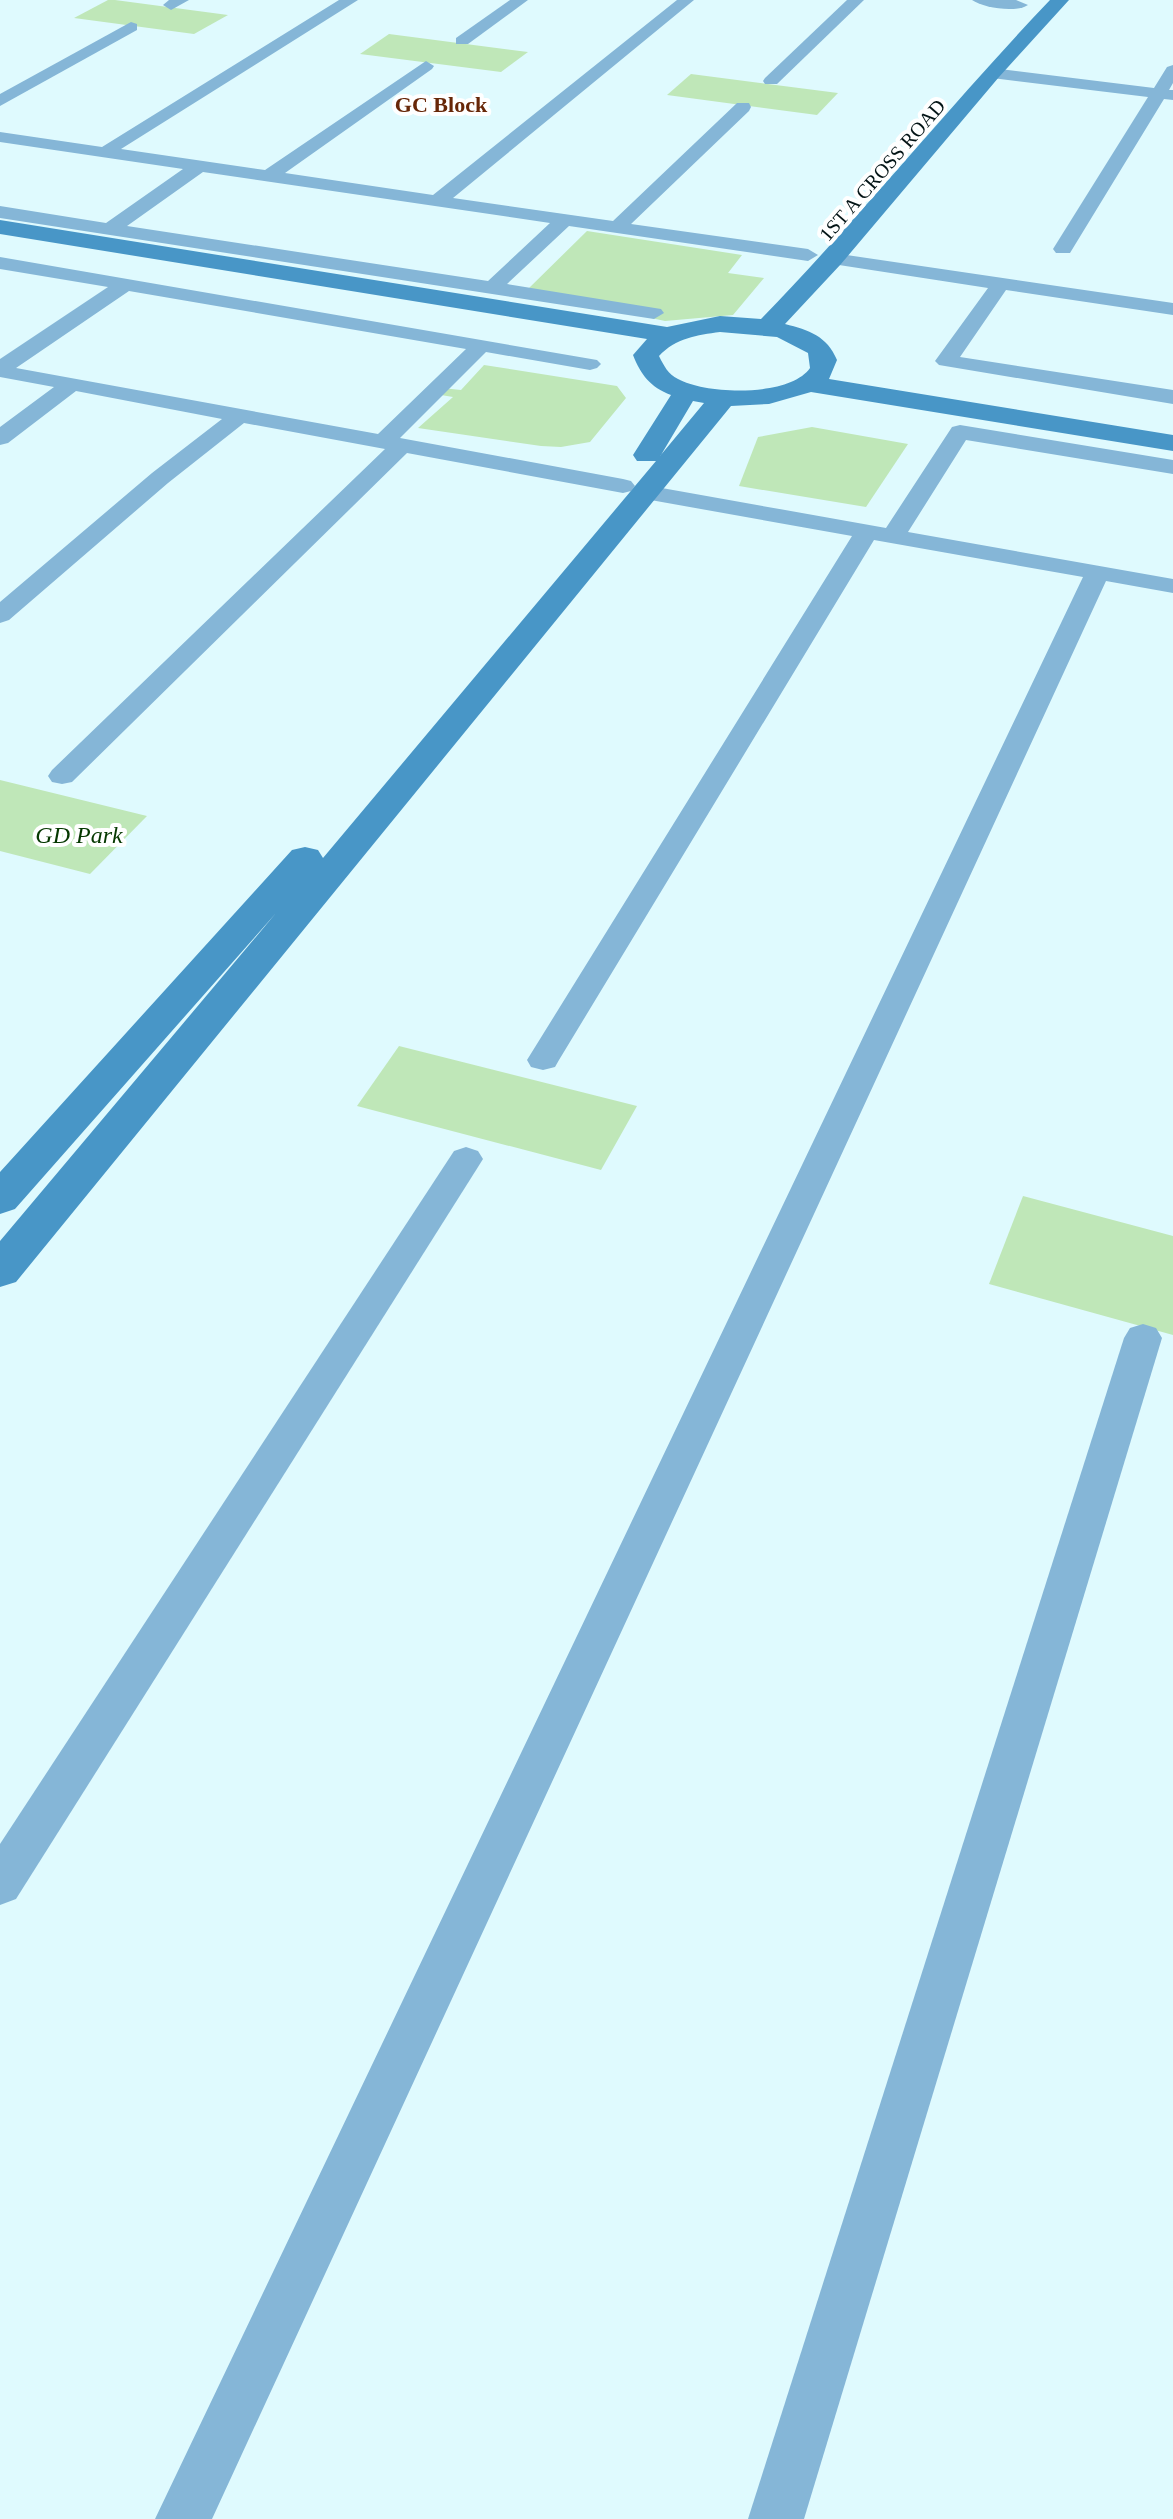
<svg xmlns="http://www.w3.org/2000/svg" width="1173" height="2519" font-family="'Times New Roman',serif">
	<rect width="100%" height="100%" fill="#dffafe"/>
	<g fill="#bfe7b8">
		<path d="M108 0H115L228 15 194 34 74 18Z"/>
		<path d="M389 34 528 52 501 72 360 54Z"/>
		<path d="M691 74 838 93 817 115 667 95Z"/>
		<path d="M587 231 742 255 728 273 764 278 733 315 665 321 526 291Z"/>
		<path d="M484 365 617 386 626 398 590 442 561 447 541 446 418 428 453 397 435 394 442 388 461 390Z"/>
		<path d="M812 427 908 444 866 507 739 486 758 437Z"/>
		<path d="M0 780 147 816 90 874 0 851Z"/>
		<path d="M399 1046 637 1106 601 1170 357 1106Z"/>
		<path d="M1023 1196 1173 1236V1335L989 1284Z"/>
	</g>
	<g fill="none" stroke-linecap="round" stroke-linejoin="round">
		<g fill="#85b6d7" fill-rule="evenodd">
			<path d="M169 0H189L171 10 163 5Z"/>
			<path d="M339 0H358L121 149 265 170 426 61 434 66 432 69 285 173 433 195 677 0H694L453 198 613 221 737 103H749L751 107 749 111 631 224 808 249 818 255 808 261 569 226 507 284 661 309 664 313 654 319 0 218V206L106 223 183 169 0 142V132L102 147ZM203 172 550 223 488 281 127 226Z"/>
			<path d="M510 0H528L468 44H456V38Z"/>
			<path d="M847 0H864L777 84H765L763 81 765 78Z"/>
			<path d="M972 0H1016L1028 5C1016 13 983 8 972 0Z"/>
			<path d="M131 22 137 24V30L0 106V94Z"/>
			<path d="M1173 65V83L1169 90H1173V100L1164 99 1070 253H1056L1053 249 1148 97 992 78 984 73 992 68 1154 88 1167 67Z"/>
			<path d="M833 253 1173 303V315L1006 290 960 357 1173 390V404L939 365 935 361 988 288 826 263 823 259 826 255Z"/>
			<path d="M0 257 597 360 601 364 597 368 590 370 486 352 400 438 623 479 631 481 635 486 631 491 623 493 407 453 72 782 62 784 52 782 48 776 52 770 385 449 244 423 168 483 9 620 0 623V602L152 473 222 419 76 391 8 443 0 445V427L54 387 0 377V359L108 287 0 269ZM129 291 466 349 378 434 16 368Z"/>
			<path d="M960 425 1173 460V474L966 440 908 532 1173 579V593L1106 581 212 2519H155L1083 577 874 540 559 1060 555 1067 543 1070 531 1067 527 1060 852 536 645 499 637 497 633 492 637 487 645 485 886 528 952 427Z"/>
			<path d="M466 1147 478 1151 483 1159 478 1167 16 1899 0 1905V1844L454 1151Z"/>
			<path d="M1143 1324 1156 1328 1162 1338 804 2519H748L1124 1338 1130 1328Z"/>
		</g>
		<path fill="#4896c7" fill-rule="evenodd" d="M1050 0H1069L999 77 841 264 785 324C809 330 827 336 837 360L829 379 1173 435V451L811 392 769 404 731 406 16 1282 0 1287V1241L276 913 15 1209 0 1214V1172L292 850 305 847 318 850 323 858 656 461H637L633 455 671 395C650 387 641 375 633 355L647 339 0 234V220L667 327 720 316 761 319C861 216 951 104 1050 0ZM720 332 777 337 808 353 810 368C790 397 707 395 678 379 668 374 664 366 659 356 676 338 697 335 720 332ZM693 401 704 403 660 456 661 455Z"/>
	</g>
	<g text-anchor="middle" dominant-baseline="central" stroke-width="8" stroke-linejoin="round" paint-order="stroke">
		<g font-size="20" fill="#031416" stroke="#fff">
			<text transform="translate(882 170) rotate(-49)">1ST A CROSS ROAD</text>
		</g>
		<g font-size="22" font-weight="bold" fill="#672708" stroke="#fff">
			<text x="441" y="104">GC Block</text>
		</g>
		<g font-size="24" font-style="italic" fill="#053800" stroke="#fff">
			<text x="79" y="835">GD Park</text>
		</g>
	</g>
</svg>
